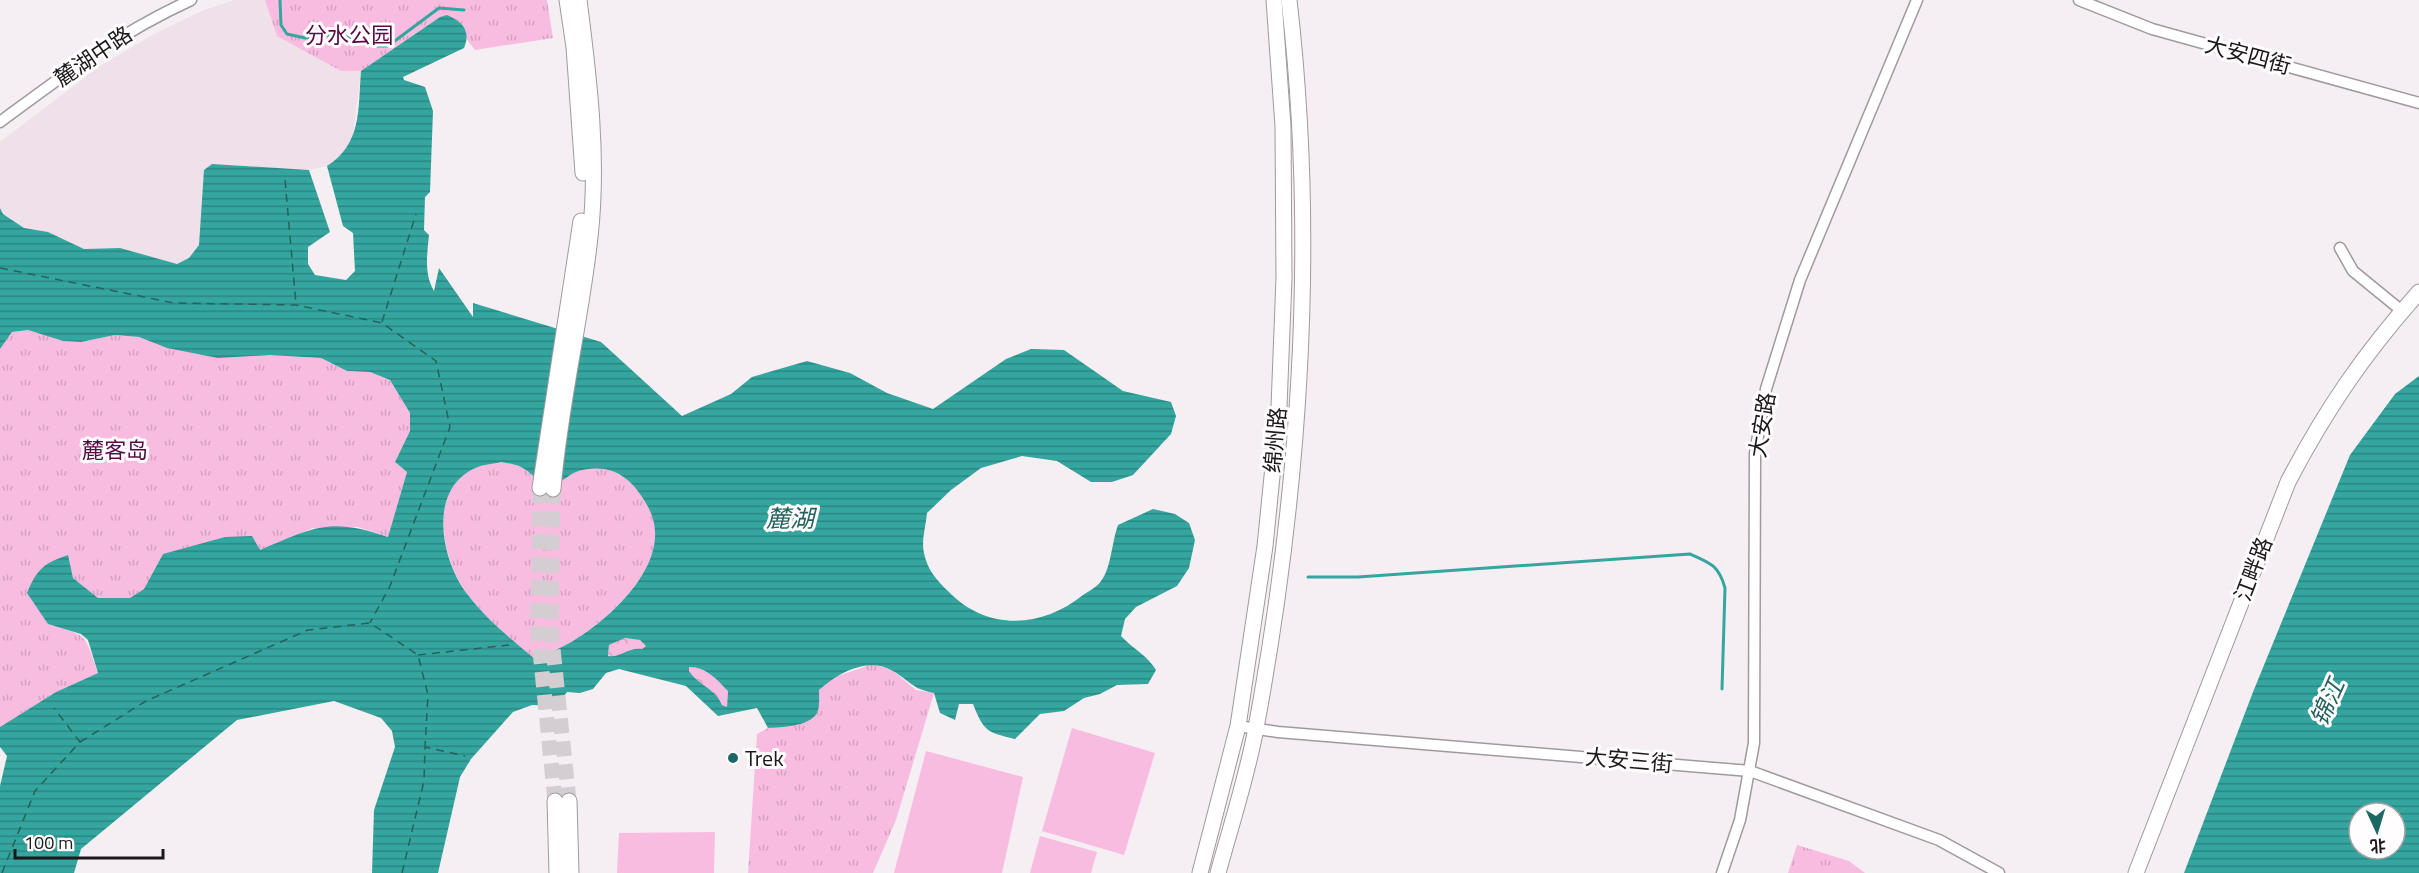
<svg xmlns="http://www.w3.org/2000/svg" width="2419" height="873" font-family="'Titillium Web','Noto Sans SC',sans-serif">
	<defs>
		<pattern id="forest-crowns" width="20" height="18" patternUnits="userSpaceOnUse" patternTransform="scale(1.5)"><rect width="20" height="18" fill="#f9bce1"/><path d="M2 6a3 3 0 1 1 6 0M12 15a3 3 0 1 1 6 0" fill="none" stroke="#d5a1c0"/></pattern>
		<pattern id="park-tufts" width="24" height="20" patternUnits="userSpaceOnUse" patternTransform="scale(1.5)"><rect width="24" height="20" fill="#f9bce1"/><path d="M3 7l-1-3M5 7V3M7 7l1-3M15 17l-1-3M17 17v-4M19 17l1-3" fill="none" stroke="#d5a1c0"/></pattern>
		<pattern id="water-rules" width="6" height="5" patternUnits="userSpaceOnUse" patternTransform="scale(1.5)"><rect width="6" height="5" fill="#34a69f"/><path d="M0 2.5h6" fill="none" stroke="#2b8681"/></pattern>
	</defs>
	<rect width="100%" height="100%" fill="#f5eef2"/>
	<path fill="#efe0e9" d="M234 0H265L278 36 341 70 361 71 352 142 342 156 327 166 309 170 212 164 199 246 189 258 177 264 120 248 84 249 48 232 24 228 2 213 0 208V142L100 66 156 33 204 10Z"/>
	<g fill="#f9bce1">
		<path d="M1072 728 1155 753 1124 855 1042 831Z"/>
		<path d="M926 751 1023 777 1002 873H894Z"/>
		<path d="M715 832 714 873H617L619 833Z"/>
		<path d="M1040 836 1097 852 1091 873H1030Z"/>
	</g>
	<g fill="url(#forest-crowns)">
		<path d="M625 638 640 640 646 646 642 649C626 649 620 658 608 656L609 645Z"/>
		<path d="M689 667C707 667 717 680 728 691L727 707 722 705C713 688 699 686 689 671Z"/>
	</g>
	<g fill="url(#park-tufts)">
		<path d="M265 0H547L553 38 475 50 455 24 440 17 361 71H341L277 36Z"/>
		<path d="M28 330 63 341 81 342 115 335 139 337 167 348 321 358 347 371 370 372 390 380 410 413V431L395 462 407 472 388 537 358 527 313 528 260 550 163 554 144 589 130 598H98L73 578 48 624C89 636 84 633 98 673L56 692 0 727V349L12 332Z"/>
		<path d="M501 462C506 463 514 464 519 466 534 473 536 486 560 481 565 480 570 474 576 472 587 468 601 467 612 471 629 477 639 491 648 505 678 557 612 617 573 641 561 648 547 653 535 659 511 639 487 620 468 595 442 561 426 487 478 467 485 464 494 464 501 462Z"/>
		<path d="M873 664 892 670 916 690 934 693 896 820 873 873H748L757 734 768 728 795 725 818 712 819 690 832 678Z"/>
		<path d="M1797 845 1849 861 1865 873H1788Z"/>
	</g>
	<g fill="url(#water-rules)" fill-rule="evenodd">
		<path d="M447 15C463 22 471 31 464 48L403 77 404 80 425 87 433 111 430 192 425 197 424 230 429 235C427 255 424 274 434 291L439 268 473 317V303L601 342 682 416 731 394 752 377 807 361 850 373 887 393 933 409 1006 359 1031 349 1064 350 1123 391 1171 402 1176 416 1171 434 1133 475 1112 482H1091L1057 461 1022 456 981 468 951 490 927 513C926 525 921 542 924 553 927 569 937 581 948 591 986 631 1041 629 1083 595 1089 591 1097 587 1101 581 1111 569 1112 541 1118 525L1153 509 1175 514 1189 523 1195 540 1189 568 1177 586 1136 607 1125 619 1121 636C1133 649 1147 655 1156 670L1148 684 1117 685 1100 694 1084 698 1064 711 1040 714 1015 739C987 732 984 732 973 704H959L955 720 940 713 934 693C912 689 910 681 893 671 868 656 838 673 819 690 819 697 820 707 817 713 809 727 781 727 768 728L757 708 718 716 686 686 619 669 606 673 593 689 580 693 567 692 556 706 532 705 513 712 471 759 460 777 438 873H372L374 810 395 747 392 731 381 718 334 701 237 720 81 849 74 873H0V786L7 756 0 747V727L56 692 98 673 88 640 81 634 48 624 27 593C37 569 44 563 68 555L73 578 98 598H130L144 589 163 554 225 537 252 536 260 550C314 527 330 517 388 537L407 472 395 462 410 431V413L390 380 370 372 347 371 321 358 270 355 218 358 167 348 139 337 115 335 81 342 63 341 28 330 12 332 0 349V208L3 214 24 228 48 232 84 249 120 248 177 264 189 258 199 245 204 170 212 164 309 170 330 232 308 247V264L315 275 346 280 355 271 353 233 343 226 327 166C362 144 358 109 361 71L440 17ZM501 462C506 463 514 464 519 466 534 473 536 485 560 481 565 480 570 474 576 472 586 468 601 467 612 471 629 477 639 491 647 505 678 557 613 617 573 641 561 648 548 653 535 659 511 639 487 620 468 595 441 561 426 487 478 467 485 464 494 464 501 462ZM625 638 640 640 646 646 642 649C628 647 621 658 608 656L609 645ZM689 667C707 667 717 680 728 691L727 707 722 705C716 689 698 685 689 671Z"/>
		<path d="M2419 376V873H2184L2253 692 2350 455 2395 394ZM2359 813H2395V849H2359Z"/>
	</g>
	<g fill="none" stroke-linecap="round" stroke-linejoin="round">
		<g stroke="#34a69f" stroke-width="3">
			<path d="M280 0 281 25 287 34 305 38 337 34 372 46H388L439 8 464 10"/>
			<path d="M1308 577H1358L1690 554C1711 563 1719 566 1725 588L1722 689"/>
		</g>
		<g stroke="#25615d" stroke-width="1.5" stroke-dasharray="8 6" stroke-linecap="butt">
			<path d="M285 180 296 304"/>
			<path d="M0 268 174 303 296 305 382 323 436 361 450 427 390 586 370 623"/>
			<path d="M382 322 416 214"/>
			<path d="M418 655 509 645"/>
			<path d="M80 742 146 701 308 630 370 623 418 655 428 695 425 747"/>
			<path d="M2 873 35 791 80 742 54 708"/>
			<path d="M402 873 424 781 425 747 465 756"/>
		</g>
		<g stroke="#d4ced2" stroke-width="15" stroke-dasharray="15 8" stroke-linecap="butt">
			<path d="M540 488 538 631 555 801"/>
			<path d="M553 489 551 630 569 801"/>
		</g>
		<defs>
			<g id="street">
				<path d="M2079 0 2152 29 2419 103"/>
				<path d="M0 122C65 74 117 34 191 0"/>
				<path d="M2340 248 2353 271 2402 311"/>
				<path d="M1238 726 1278 732 1750 771 1939 840 1999 873"/>
				<path d="M1722 873 1740 820 1754 743 1755 454 1766 389 1800 280 1917 0"/>
			</g>
			<g id="secondary">
				<path d="M567 0 574 47 583 173"/>
				<path d="M540 488 581 221"/>
				<path d="M553 489C560 404 581 321 590 237 599 159 589 77 579 0"/>
				<path d="M555 801 557 873"/>
				<path d="M569 801 571 873"/>
				<path d="M1200 873 1238 726 1265 546 1279 407 1284 278 1283 126 1274 0"/>
				<path d="M1218 873C1231 825 1247 777 1256 728 1300 490 1317 241 1289 0"/>
				<path d="M2136 873 2288 482C2326 409 2364 354 2419 292"/>
			</g>
		</defs>
		<use href="#street" stroke="#a09a9d" stroke-width="13"/>
		<use href="#secondary" stroke="#a09a9d" stroke-width="17"/>
		<use href="#street" stroke="#fff" stroke-width="10"/>
		<use href="#secondary" stroke="#fff" stroke-width="15"/>
	</g>
	<circle fill="#1c6864" stroke="#fffdfe" stroke-width="2" cx="733" cy="758" r="6"/>
	<g text-anchor="middle" dominant-baseline="central" stroke-width="6" stroke-linejoin="round" paint-order="stroke">
		<g font-size="22" fill="#570a44" stroke="#fffdfe">
			<text x="349" y="35">分水公园</text>
			<text x="115" y="450">麓客岛</text>
		</g>
		<g font-size="22" fill="#1b191a" stroke="#fffdfe">
			<text transform="translate(2248 55) rotate(15)">大安四街</text>
			<text transform="translate(93 56) rotate(-34)">麓湖中路</text>
			<text transform="translate(1762 425) rotate(-81)">大安路</text>
			<text transform="translate(1275 440) rotate(-85)">绵州路</text>
			<text transform="translate(2253 569) rotate(-69)">江畔路</text>
			<text transform="translate(1629 760) rotate(5)">大安三街</text>
		</g>
		<g font-size="22" fill="#1b191a" stroke="#fffdfe" text-anchor="start">
			<text x="745" y="758">Trek</text>
		</g>
		<g font-size="24" font-style="italic" fill="#25615d" stroke="#fffdfe">
			<text x="790" y="518">麓湖</text>
			<text transform="translate(2327 702) rotate(-66)">锦江</text>
		</g>
	</g>
	<g transform="translate(2377 831) rotate(176)"><circle r="28" fill="#fffdfe" stroke="#a4a2a3" stroke-width="1.5"/>
	<path d="M0-4.5L10 22L0 15L-10 22Z" fill="#1c6864"/>
	<text y="-9" font-size="16" font-weight="bold" text-anchor="middle" fill="#1b191a">北</text>
	</g>
	<path d="M15 849v9h148v-9" fill="none" stroke="#1b191a" stroke-width="3"/>
	<text x="24" y="849" font-size="18" fill="#1b191a" stroke="#fffdfe" stroke-width="4.5" paint-order="stroke">100 m</text>
</svg>
